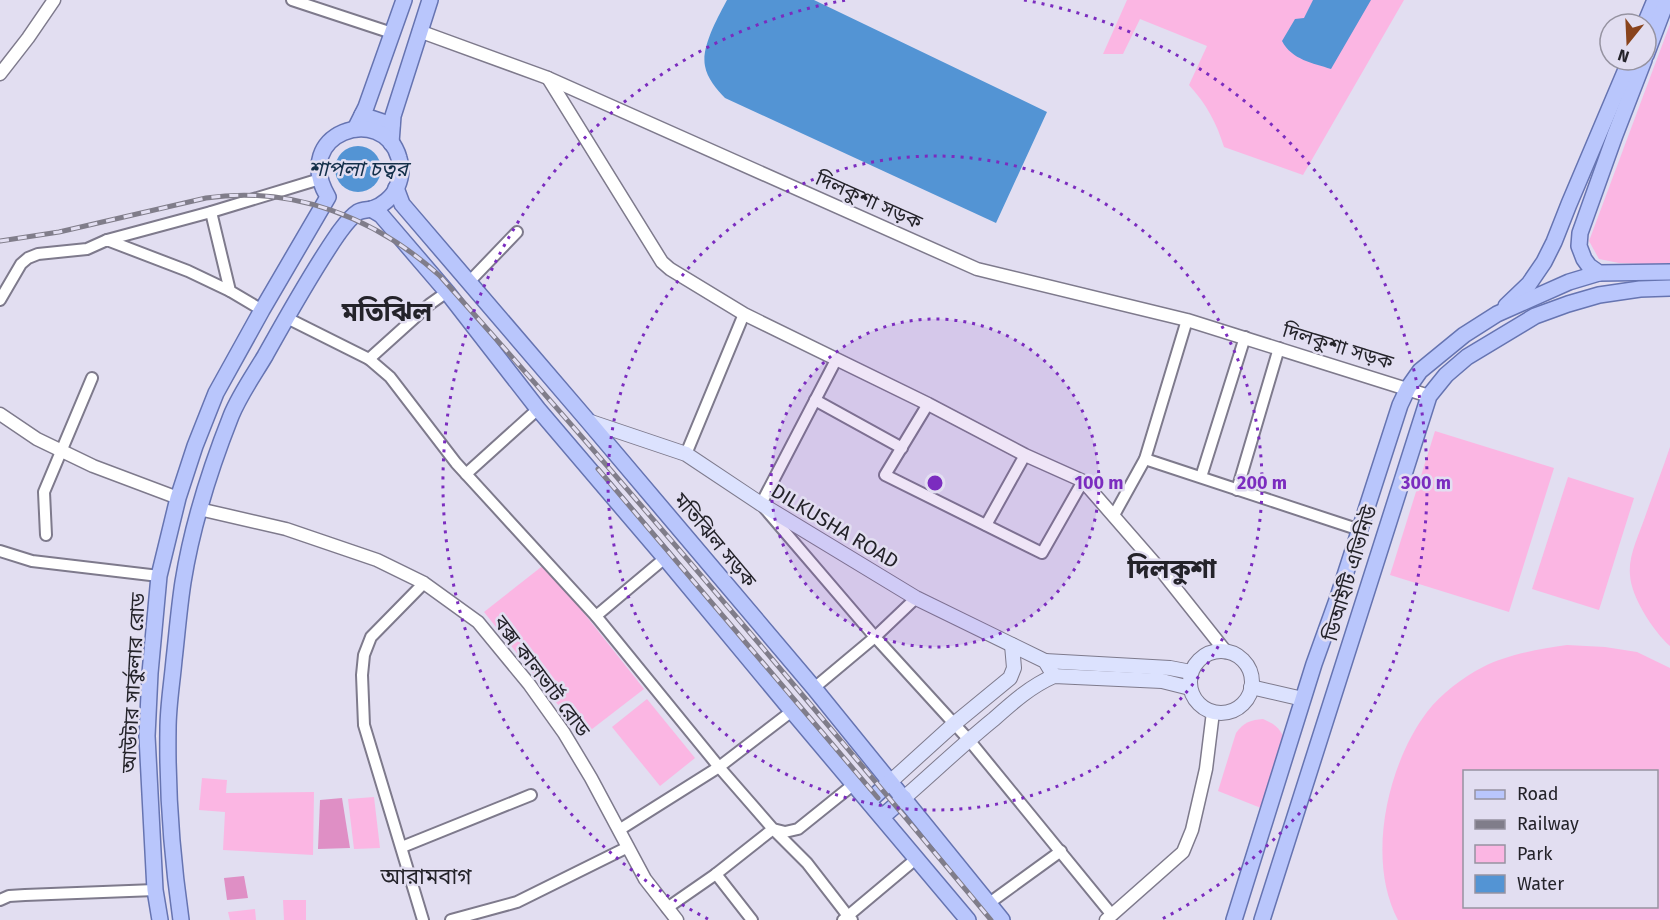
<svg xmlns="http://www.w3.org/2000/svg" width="1670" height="920" font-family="'Fira Sans','Noto Sans Bengali',sans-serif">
	<rect width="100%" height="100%" fill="#e2def1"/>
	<g fill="#fbb6e3" fill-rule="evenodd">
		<path d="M1127 0H1404L1303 175 1224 147C1216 122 1207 105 1189 85L1207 46 1140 19 1123 54H1103Z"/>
		<path d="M1670 24V265L1619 263 1599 259 1589 241Z"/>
		<path d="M1435 431 1554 468 1509 612 1390 575Z"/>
		<path d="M1670 447V646C1654 632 1631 597 1630 575 1628 556 1639 535 1645 517 1653 494 1662 471 1670 447Z"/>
		<path d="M1568 477 1634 498 1599 610 1532 589Z"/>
		<path d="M545 564 644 689 583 736 484 612Z"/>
		<path d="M1567 645 1605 647 1637 652 1670 668V920H1398C1366 860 1387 765 1427 712 1441 694 1463 677 1483 667 1508 654 1540 649 1567 645ZM1464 772H1656V906H1464Z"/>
		<path d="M647 699 695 758 660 786 612 727Z"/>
		<path d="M1263 719C1275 724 1283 730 1285 744L1261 808 1218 791 1236 733C1244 722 1251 720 1263 719Z"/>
		<path d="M202 778 227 780 226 793 314 792 313 855 223 850 225 812 199 810Z"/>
		<path d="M374 797 380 848 354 849 348 799Z"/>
		<path d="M283 900H306V920H284Z"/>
		<path d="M255 909 256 920H230L228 912Z"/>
	</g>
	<g fill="#df8fc5">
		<path d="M342 798 350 848 318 849 320 800Z"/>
		<path d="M244 876 248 898 227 900 224 878Z"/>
	</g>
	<g fill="#5394d4">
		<path d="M727 0H814L1047 112 996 223 725 98C717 90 707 78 705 66 701 47 718 17 727 0Z"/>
		<path d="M1313 0H1371L1331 69C1313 63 1292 60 1282 41L1295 19 1304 18Z"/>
		<circle cx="358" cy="169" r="23"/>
	</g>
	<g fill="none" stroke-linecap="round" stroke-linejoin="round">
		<defs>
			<g id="minor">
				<path d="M292 0 392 33"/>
				<path d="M211 212 230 291 262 310"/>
				<path d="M107 240 211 212 320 179"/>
				<path d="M469 282 517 232"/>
				<path d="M0 300 21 264 28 258 38 254 87 249 107 240 188 271 230 291"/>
				<path d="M287 318 369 359 390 377 456 463 596 616 719 767 773 829 785 832 798 829 854 784"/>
				<path d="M369 359 430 304 447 292"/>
				<path d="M836 360 761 504 875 637 969 740 1112 915"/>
				<path d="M815 400 902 448"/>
				<path d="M928 404 885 475 1042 553 1083 481"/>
				<path d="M686 454 744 314"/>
				<path d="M1145 459 1360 530"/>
				<path d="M466 474 538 409"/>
				<path d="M1201 477 1245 337"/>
				<path d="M1237 490 1279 348"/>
				<path d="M1114 515 1145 459 1187 320"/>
				<path d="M986 525 1025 455"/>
				<path d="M46 535 44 492 92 378"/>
				<path d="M0 551 32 561 159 576"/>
				<path d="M596 616 665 558"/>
				<path d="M814 688 875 637 916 598"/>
				<path d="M619 830 719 767 792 711"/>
				<path d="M402 847 531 795"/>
				<path d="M716 874 752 920"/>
				<path d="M0 900 9 896 25 895 155 890"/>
				<path d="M988 904 1061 851"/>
				<path d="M667 908 716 874 773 829 807 863 848 916 852 920"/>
				<path d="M423 920 364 725 362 675 364 655 371 637 424 583"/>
				<path d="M451 920 517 902 628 847"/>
				<path d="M843 920 917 858"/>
			</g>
			<g id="tertiary">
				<path d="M419 31 548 78 977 269 1187 320 1429 396"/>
				<path d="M0 74 28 38 54 0"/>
				<path d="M548 78 662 262 670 269 744 314 928 404 1025 455 1083 481 1164 574 1226 652"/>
				<path d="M0 414 37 439 93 466 178 498"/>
				<path d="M199 509 286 529 377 560 424 583 478 622 529 684 564 733 591 778 645 879 677 920"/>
				<path d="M1106 920 1183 852 1192 830 1206 769 1213 712"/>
			</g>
			<g id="secondary">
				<path d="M588 421 686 454 761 504 916 598 1045 661 1054 676"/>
				<circle cx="1221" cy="682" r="31"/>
				<path d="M1045 661 1170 668 1191 672"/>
				<path d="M1251 687 1303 699"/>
				<path d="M890 782 954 724 1010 678 1014 668 1012 645"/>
				<path d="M904 798C934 772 963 744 994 719 1013 702 1031 686 1054 676L1162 681 1190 688"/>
			</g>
			<g id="primary">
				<path d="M1645 24 1655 0"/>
				<path d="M1646 55 1667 0"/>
				<path d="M1644 60 1615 135 1580 233 1579 246 1584 259 1589 266 1599 273 1670 272"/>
				<path d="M362 115 392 125"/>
				<path d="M355 129 366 107 404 0"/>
				<path d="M391 143 393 116 430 0"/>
				<path d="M396 188 402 204 588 421 814 688 1002 920"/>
				<path d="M371 209 381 215 447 292 538 409 665 558 792 711 968 920"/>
				<path d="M1506 306 1529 284 1544 262 1554 242 1569 204 1630 60"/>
				<path d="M869 801 890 782"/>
				<path d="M882 817 904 798"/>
				<path d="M160 920 155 890 147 736 150 673 159 576 178 498 195 446 216 393 262 310 328 197C290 133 383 102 399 158 402 167 401 178 397 187 393 197 382 206 372 209 367 210 362 210 358 212 349 218 344 226 338 234 311 273 288 315 265 356 253 376 239 396 231 416 210 469 192 526 183 582 179 608 177 634 174 660 172 683 168 706 168 729 167 793 172 857 181 920"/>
				<path d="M1234 920 1314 664 1337 600 1400 405 1408 388 1420 371 1464 335 1497 314 1569 282 1599 273"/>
				<path d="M1262 920 1429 396 1446 375 1467 357 1535 316 1568 304 1599 295 1640 289 1670 288"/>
			</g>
		</defs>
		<use href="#minor" stroke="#7e7a8c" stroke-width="14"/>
		<use href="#tertiary" stroke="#7e7a8c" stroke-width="15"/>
		<use href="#secondary" stroke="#7e7a8c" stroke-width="16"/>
		<use href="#primary" stroke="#6674b1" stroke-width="18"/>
		<use href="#minor" stroke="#fff" stroke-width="10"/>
		<use href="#tertiary" stroke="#fff" stroke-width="12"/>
		<use href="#secondary" stroke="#dce2fe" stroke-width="14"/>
		<use href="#primary" stroke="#b9c6fc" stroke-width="15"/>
		<defs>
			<g id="rail">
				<path d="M0 241 59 232 206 198C293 185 376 218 440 276 628 486 810 703 991 920"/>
				<path d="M598 469 878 798"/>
			</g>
		</defs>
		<use href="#rail" stroke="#807d8a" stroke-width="5"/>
		<use href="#rail" stroke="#e2def1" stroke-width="3" stroke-dasharray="9" stroke-linecap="butt"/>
	</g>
	<circle cx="935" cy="483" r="164" fill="#7b2cbf" fill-opacity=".12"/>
	<g fill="none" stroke="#7b2cbf" stroke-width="3" stroke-dasharray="3 6">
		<circle cx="935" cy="483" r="164"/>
		<circle cx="935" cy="483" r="327"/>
		<path d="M708 919A491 491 0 0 1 846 0M1024 0A491 491 0 0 1 1162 919"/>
	</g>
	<g text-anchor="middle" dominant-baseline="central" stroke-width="5" stroke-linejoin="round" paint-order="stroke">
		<g font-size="20" fill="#24232a" stroke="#e2def1">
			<text transform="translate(869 200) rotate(24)">দিলকুশা সড়ক</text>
			<text transform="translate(1338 346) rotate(17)">দিলকুশা সড়ক</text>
			<text transform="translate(835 526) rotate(31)">DILKUSHA ROAD</text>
			<text transform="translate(715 540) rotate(50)">মতিঝিল সড়ক</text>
			<text transform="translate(1350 573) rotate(-73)">ডিআইটি এভিনিউ</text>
			<text transform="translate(542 676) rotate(53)">বক্স কালভার্ট রোড</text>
			<text transform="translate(133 683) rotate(-87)">আউটার সার্কুলার রোড</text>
		</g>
		<g font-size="21" font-style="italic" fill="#132f49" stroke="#e2def1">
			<text x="358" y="169">শাপলা চত্বর</text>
		</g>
		<g font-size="22" fill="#24232a" stroke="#e2def1">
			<text x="426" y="876">আরামবাগ</text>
		</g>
		<g font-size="26" font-weight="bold" fill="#24232a" stroke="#e2def1">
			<text x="387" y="312">মতিঝিল</text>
			<text x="1172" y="569">দিলকুশা</text>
		</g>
	</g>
	<circle cx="935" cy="483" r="9" fill="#7b2cbf" stroke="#e2def1" stroke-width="3"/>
	<g font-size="18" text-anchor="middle" font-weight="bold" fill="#7b2cbf" stroke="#e2def1" stroke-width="5" stroke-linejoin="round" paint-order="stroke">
		<text x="1099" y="489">100 m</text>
		<text x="1262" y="489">200 m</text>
		<text x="1426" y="489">300 m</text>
	</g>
	<rect x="1463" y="770" width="195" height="138" fill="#e2def1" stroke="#9693a1" stroke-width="1.5"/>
	<rect x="1475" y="790" width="30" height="9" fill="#b9c6fc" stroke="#9693a1" stroke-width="1.5"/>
	<text x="1517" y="800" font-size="18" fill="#24232a">Road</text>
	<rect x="1475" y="820" width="30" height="9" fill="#807d8a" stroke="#9693a1" stroke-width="1.5"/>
	<text x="1517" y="830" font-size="18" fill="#24232a">Railway</text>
	<rect x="1475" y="845" width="30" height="18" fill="#fbb6e3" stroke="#9693a1" stroke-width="1.5"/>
	<text x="1517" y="860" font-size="18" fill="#24232a">Park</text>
	<rect x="1475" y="875" width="30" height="18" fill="#5394d4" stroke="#9693a1" stroke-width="1.5"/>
	<text x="1517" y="890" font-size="18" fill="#24232a">Water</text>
	<g transform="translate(1628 42) rotate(198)"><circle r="28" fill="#e2def1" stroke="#9693a1" stroke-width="1.5"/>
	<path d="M0-4.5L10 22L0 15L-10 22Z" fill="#89431c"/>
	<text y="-9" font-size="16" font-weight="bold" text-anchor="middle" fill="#24232a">N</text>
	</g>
</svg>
